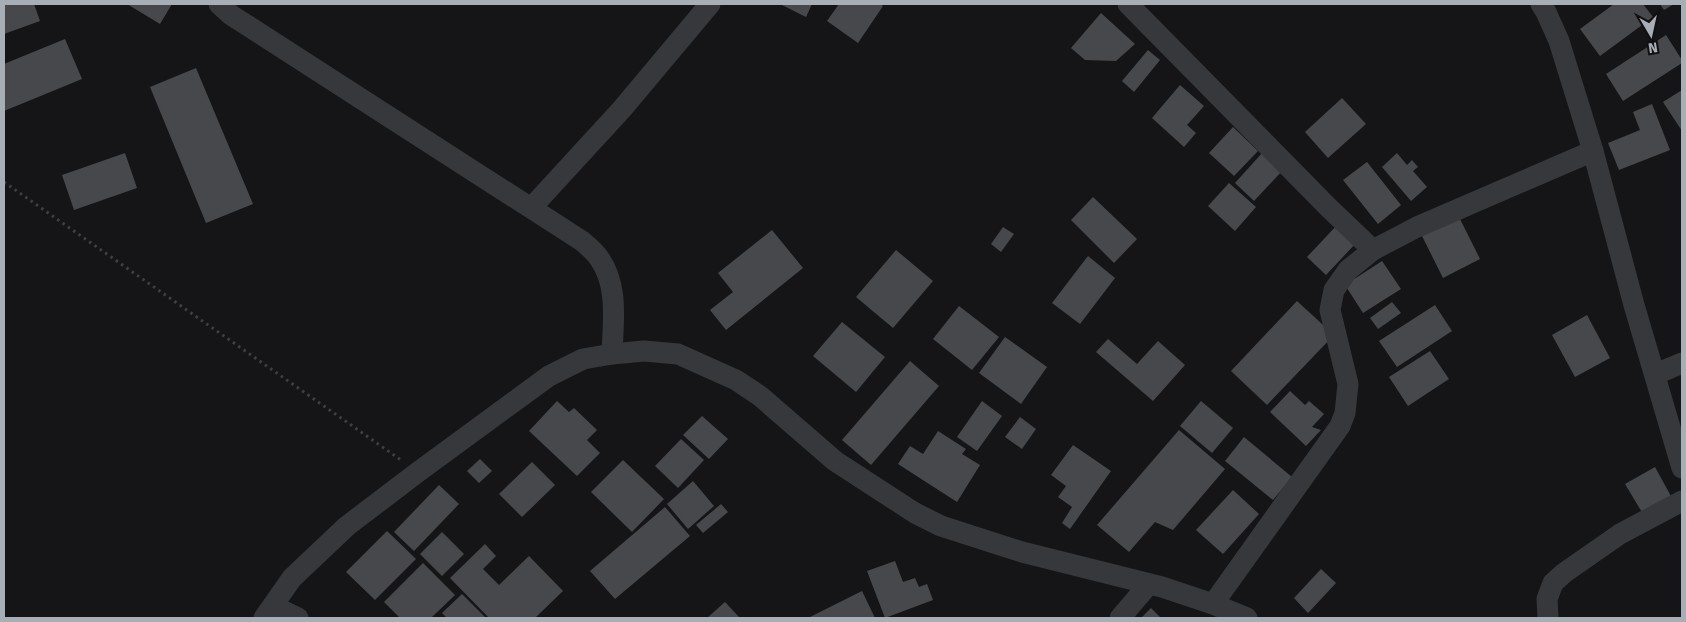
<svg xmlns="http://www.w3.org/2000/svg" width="1686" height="622" font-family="'Fira Sans',sans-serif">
	<rect width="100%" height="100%" fill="#151517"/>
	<g fill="#47484b">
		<path d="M4 4H34L40 21 4 34Z"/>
		<path d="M127 4H172L160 24Z"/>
		<path d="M780 4H812L806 17Z"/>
		<path d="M839 4H880L883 6 858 43 827 21Z"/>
		<path d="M1614 4H1643L1653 17 1600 56 1580 29Z"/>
		<path d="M1660 4H1674L1664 10Z"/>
		<path d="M1101 13 1135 44 1116 61 1085 60 1071 48Z"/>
		<path d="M1666 35 1682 60V63L1623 101 1606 74Z"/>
		<path d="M65 39 82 79 4 111V64Z"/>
		<path d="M1148 50 1160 60 1134 92 1122 81Z"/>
		<path d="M196 68 253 204 206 223 150 87Z"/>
		<path d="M1180 85 1204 106 1187 125 1196 133 1184 147 1152 118Z"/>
		<path d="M1682 90V131L1663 102Z"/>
		<path d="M1342 98 1366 124 1328 158 1305 132Z"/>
		<path d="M1652 104 1670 150 1619 170 1608 143 1640 130 1633 112Z"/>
		<path d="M1233 127 1258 151 1234 176 1209 153Z"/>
		<path d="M1263 152 1283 170 1254 201 1235 183Z"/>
		<path d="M125 153 137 188 74 210 62 175Z"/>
		<path d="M1397 153 1407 165 1412 160 1418 167 1413 171 1427 187 1411 201 1382 167Z"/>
		<path d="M1367 162 1401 205 1378 224 1343 180Z"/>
		<path d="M1229 183 1256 207 1235 231 1208 206Z"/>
		<path d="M1093 197 1137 239 1114 263 1071 220Z"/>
		<path d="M1458 215 1480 259 1443 278 1421 234Z"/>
		<path d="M1337 225 1356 243 1326 275 1307 257Z"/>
		<path d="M1003 227 1014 234 1001 252 991 244Z"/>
		<path d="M772 230 803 268 726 330 710 310 733 292 718 273Z"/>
		<path d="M896 250 933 281 893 328 856 297Z"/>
		<path d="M1088 256 1115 278 1080 324 1052 303Z"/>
		<path d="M1382 261 1401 289 1363 313 1345 285Z"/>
		<path d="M1297 301 1334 335 1267 405 1231 371Z"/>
		<path d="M1392 302 1401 313 1378 329 1370 318Z"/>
		<path d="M1435 305 1452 331 1397 367 1379 341Z"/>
		<path d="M959 306 999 337 972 370 933 339Z"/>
		<path d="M1587 315 1610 358 1575 377 1552 335Z"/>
		<path d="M842 322 885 357 856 392 813 356Z"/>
		<path d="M1005 337 1047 367 1021 404 979 373Z"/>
		<path d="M1108 339 1137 364 1158 341 1185 365 1153 401 1096 352Z"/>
		<path d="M1430 351 1449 379 1408 406 1389 377Z"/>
		<path d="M910 361 939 386 871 465 842 440Z"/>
		<path d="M1290 391 1305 405 1309 401 1324 414 1312 427 1321 430 1306 446 1270 412Z"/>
		<path d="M557 401 569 412 574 408 597 430 587 440 600 453 577 476 529 431Z"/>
		<path d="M982 401 1002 416 977 451 957 437Z"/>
		<path d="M1201 401 1233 428 1212 453 1180 426Z"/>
		<path d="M702 416 728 439 709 459 683 435Z"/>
		<path d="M1020 417 1036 429 1022 449 1005 437Z"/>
		<path d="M1179 430 1225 469 1173 530 1155 522 1129 552 1097 525Z"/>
		<path d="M938 431 966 449 962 454 980 465 957 502 898 464 910 446 923 454Z"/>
		<path d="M1244 437 1292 477 1273 500 1225 461Z"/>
		<path d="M681 439 704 460 678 488 655 466Z"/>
		<path d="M1073 445 1111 471 1070 529 1062 523 1072 507 1058 497 1066 486 1051 475Z"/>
		<path d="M480 459 492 471 479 483 467 471Z"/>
		<path d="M623 460 664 499 632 532 591 492Z"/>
		<path d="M532 462 555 485 522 517 499 494Z"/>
		<path d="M1655 467 1672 498 1643 514 1625 484Z"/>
		<path d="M693 481 714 506 688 529 667 504Z"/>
		<path d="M439 485 459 504 414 551 394 532Z"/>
		<path d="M1233 490 1259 514 1223 554 1196 530Z"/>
		<path d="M721 504 728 512 703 533 696 525Z"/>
		<path d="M665 507 690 536 615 599 590 571Z"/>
		<path d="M387 531 416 559 375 600 346 572Z"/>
		<path d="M442 532 464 554 442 576 420 554Z"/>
		<path d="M485 544 496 556 483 569 499 585 529 556 563 591 535 618H489L450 578Z"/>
		<path d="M895 561 903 582 915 578 919 587 927 584 933 600 885 618 867 571Z"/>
		<path d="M423 563 455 595 431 618H400L384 602Z"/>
		<path d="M1321 569 1336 583 1308 613 1294 598Z"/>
		<path d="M862 591 875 618H808Z"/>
		<path d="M462 594 486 618H447L442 613Z"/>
		<path d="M725 602 740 618H707Z"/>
		<path d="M1151 608 1161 618H1141Z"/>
	</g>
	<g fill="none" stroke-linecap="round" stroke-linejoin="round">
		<path stroke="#3d3f42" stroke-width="3" stroke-dasharray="2.5 4" stroke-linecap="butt" d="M4 182 401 460"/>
		<g stroke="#36383b" stroke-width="21">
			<path d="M219 4 231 15 582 241C588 246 595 252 599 258 619 286 613 322 612 354"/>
			<path d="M1128 4 1329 208 1373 250"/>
			<path d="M1541 4 1546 12 1559 41 1593 151 1634 305 1682 468"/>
			<path d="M532 207 622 109 710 4"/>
			<path d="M1656 374 1682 363"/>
			<path d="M1213 604 1340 426 1345 413 1348 384 1330 310 1334 290 1348 270 1373 250 1417 227 1593 151"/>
			<path d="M273 606 298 618"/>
			<path d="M264 618 292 578 347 526 418 472 549 376 583 359 612 354 644 351 678 354 736 380 760 396 835 461 915 513 941 526 1022 552 1162 587 1213 604 1247 618"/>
			<path d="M1120 618 1149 584"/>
			<path d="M1548 618 1547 599 1553 583 1564 573 1620 534 1682 501"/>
		</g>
	</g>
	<rect width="1686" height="622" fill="none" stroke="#a8aeb5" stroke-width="10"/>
	<g transform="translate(1651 35) rotate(171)" stroke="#101012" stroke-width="4" paint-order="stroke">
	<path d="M0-4L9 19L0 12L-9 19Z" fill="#a8aeb5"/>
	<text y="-8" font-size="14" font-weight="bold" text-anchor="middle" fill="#a8aeb5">N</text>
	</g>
</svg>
